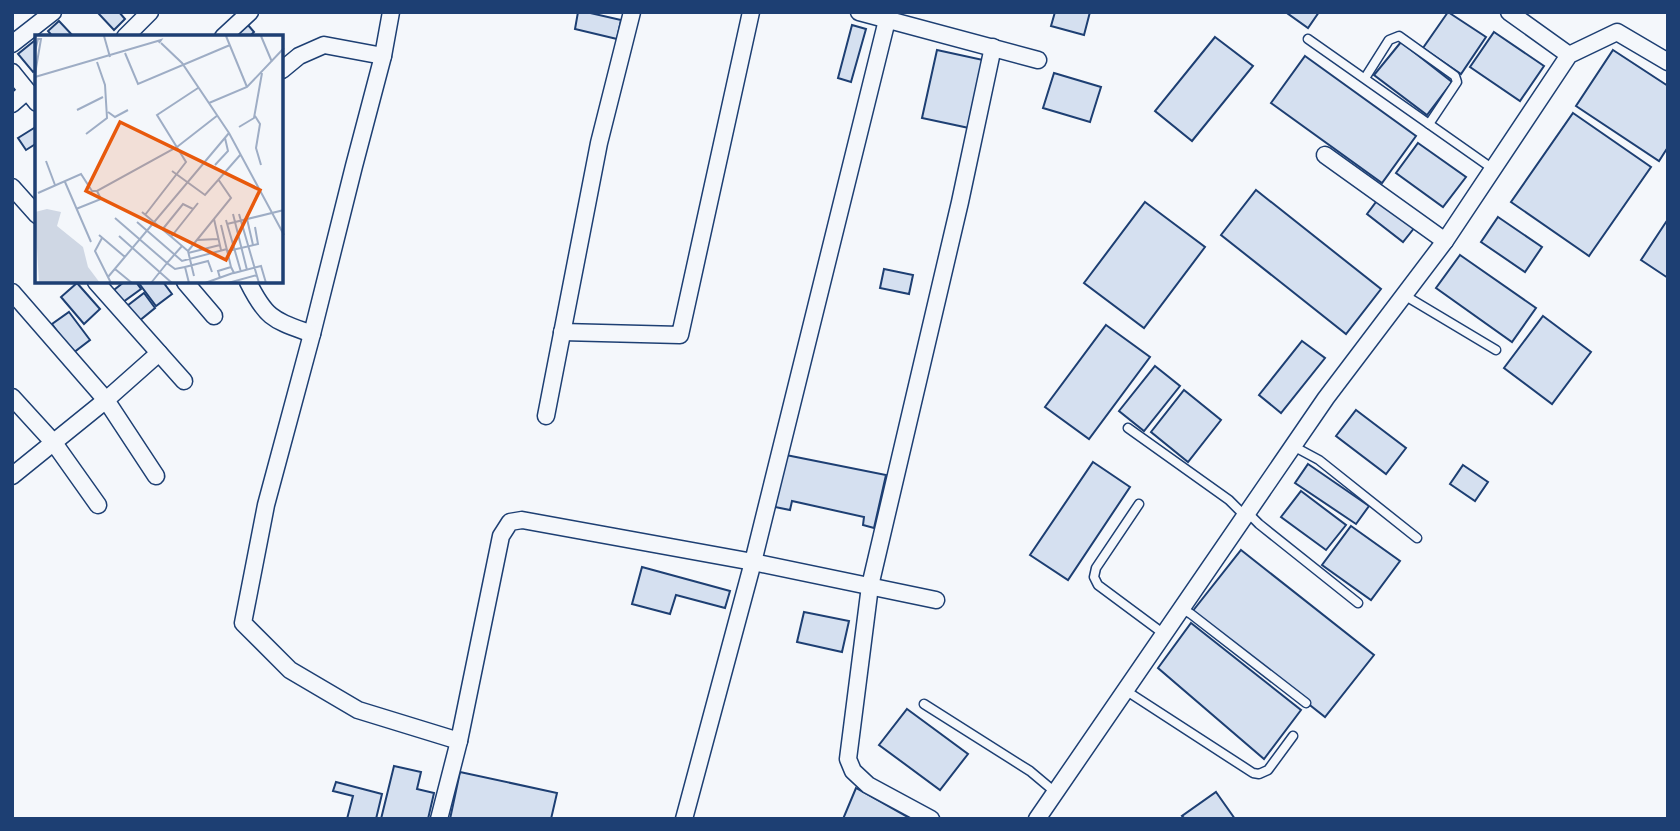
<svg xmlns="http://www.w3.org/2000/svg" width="1680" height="831" font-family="Ubuntu,sans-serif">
	<rect width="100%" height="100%" fill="#f4f7fb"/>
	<g fill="#d5e0f0" stroke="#1d3f73" stroke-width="2">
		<path d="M101 12H119L125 19 114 30 99 14Z"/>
		<path d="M578 12H586L621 20 617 39 575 29Z"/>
		<path d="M1055 12H1090L1084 35 1051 26Z"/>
		<path d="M1288 12H1319L1308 28 1287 13Z"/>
		<path d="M1448 12 1486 37 1461 74 1423 48Z"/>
		<path d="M59 21 74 37H53L48 31Z"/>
		<path d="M248 25 254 32 249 37H234Z"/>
		<path d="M852 25 866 29 851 82 838 78Z"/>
		<path d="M1494 32 1544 66 1520 101 1470 67Z"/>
		<path d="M1215 37 1253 66 1192 141 1155 111Z"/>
		<path d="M34 41 37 44V69L33 72 18 54Z"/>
		<path d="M1401 42 1452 82 1427 115 1374 75Z"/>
		<path d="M937 50 983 60 969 128 922 118Z"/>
		<path d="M1613 50 1668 86V147L1659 161 1576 106Z"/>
		<path d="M1305 56 1416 136 1382 183 1271 103Z"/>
		<path d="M1054 73 1101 87 1090 122 1043 108Z"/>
		<path d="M1573 113 1651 167 1589 256 1511 202Z"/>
		<path d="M34 128 37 132V143L26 150 18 138Z"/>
		<path d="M1418 143 1466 177 1443 207 1396 173Z"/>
		<path d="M1256 190 1381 289 1346 334 1221 235Z"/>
		<path d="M1379 198 1415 227 1403 242 1367 214Z"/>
		<path d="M1145 202 1205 247 1144 328 1084 283Z"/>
		<path d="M1498 217 1542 247 1525 272 1481 242Z"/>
		<path d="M1668 219V278L1641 260Z"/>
		<path d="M1460 255 1536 308 1512 342 1436 288Z"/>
		<path d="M884 269 913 275 909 294 880 288Z"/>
		<path d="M124 282H136L141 289 123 302 114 290Z"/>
		<path d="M138 282H163L172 294 156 306Z"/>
		<path d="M77 283 100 309 84 324 61 297Z"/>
		<path d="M144 293 155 308 139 321 127 306Z"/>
		<path d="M69 312 90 340 73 353 52 324Z"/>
		<path d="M1543 316 1591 352 1552 404 1504 368Z"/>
		<path d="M1106 325 1150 357 1089 439 1045 407Z"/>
		<path d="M1302 341 1325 358 1281 413 1259 395Z"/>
		<path d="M1155 366 1180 386 1144 431 1119 411Z"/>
		<path d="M1184 390 1221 420 1188 462 1151 432Z"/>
		<path d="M1356 410 1406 448 1386 474 1336 436Z"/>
		<path d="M786 455 886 475 874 528 863 525 864 517 792 501 790 510 775 507Z"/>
		<path d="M1093 462 1130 487 1068 580 1030 555Z"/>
		<path d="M1308 464 1369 506 1356 524 1295 483Z"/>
		<path d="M1463 465 1488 482 1475 501 1450 484Z"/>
		<path d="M1301 491 1346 525 1326 550 1281 517Z"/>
		<path d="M1351 526 1400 561 1371 600 1322 565Z"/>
		<path d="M1241 550 1374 655 1325 717 1192 612Z"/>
		<path d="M642 567 730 591 725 608 676 595 670 614 632 604Z"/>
		<path d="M804 612 849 621 842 652 797 642Z"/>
		<path d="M1191 623 1301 710 1264 759 1158 668Z"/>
		<path d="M907 709 968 754 940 790 879 745Z"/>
		<path d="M394 766 421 772 417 789 434 793 428 819H381Z"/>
		<path d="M460 772 557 793 551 819H450Z"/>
		<path d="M336 782 382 794 376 819H347L353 796 333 791Z"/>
		<path d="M856 788 911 819H843Z"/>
		<path d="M1216 792 1235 819H1185L1182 816Z"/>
	</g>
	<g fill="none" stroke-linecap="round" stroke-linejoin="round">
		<defs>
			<g id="service">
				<path d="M1308 39 1493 169"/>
				<path d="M1365 78 1389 40 1399 36 1455 76 1457 82 1429 124"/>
				<path d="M1404 295 1496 350"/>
				<path d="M1128 428 1229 500 1245 516"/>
				<path d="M1293 446 1319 460 1417 538"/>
				<path d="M1139 504 1096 568 1094 577 1098 585 1164 634"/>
				<path d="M1247 512 1259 524 1358 603"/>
				<path d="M1181 608 1191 614 1306 703"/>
				<path d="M1125 690 1253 773 1259 774 1268 770 1293 736"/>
				<path d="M924 704 1030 771 1055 792"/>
			</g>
			<g id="minor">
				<path d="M391 12 383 56 354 166 312 334 266 505 243 623 290 670 358 710 459 741"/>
				<path d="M859 12 1038 60"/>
				<path d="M1509 12 1569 55"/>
				<path d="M125 37 150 12"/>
				<path d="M223 37 250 12"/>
				<path d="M12 44 53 12"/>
				<path d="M282 70 299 56 324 45 383 56"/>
				<path d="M12 72 37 103"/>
				<path d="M12 104 27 91"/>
				<path d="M1325 155 1445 241"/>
				<path d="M12 187 37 215"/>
				<path d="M96 282 184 381"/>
				<path d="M185 282 214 316"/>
				<path d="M248 282C267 320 274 320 312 334"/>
				<path d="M12 292 106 400 156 476"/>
				<path d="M562 332 680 335 751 12"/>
				<path d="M12 397 54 443 98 505"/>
				<path d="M546 416 599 143 632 12"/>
				<path d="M12 476 106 400 159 353"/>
				<path d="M439 819 459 741 501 536 510 522 522 520 753 562 936 600"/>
				<path d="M684 819 753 562 889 12"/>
				<path d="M931 819 868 785 853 771 848 759 870 586 960 202 993 47"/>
				<path d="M1037 819 1326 398 1445 241 1569 55 1617 32 1668 62"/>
			</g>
		</defs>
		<use href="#service" stroke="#1d3f73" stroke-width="11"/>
		<use href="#minor" stroke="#1d3f73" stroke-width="19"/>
		<use href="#service" stroke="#f4f7fb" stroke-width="8"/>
		<use href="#minor" stroke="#f4f7fb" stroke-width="16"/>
	</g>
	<g transform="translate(35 35)">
		<rect width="248" height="248" fill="#f4f7fb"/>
		<path d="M12 174 26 177 22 191 48 212 53 232 65 248H4L0 177Z" fill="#cfd7e4"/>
		<path fill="none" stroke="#9eadc5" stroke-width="2" d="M69 1 75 22M191 1 212 52M226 1 237 27M126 8 147 28 194 98 249 200M0 16 3 4H6L0 39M90 18 103 49 195 10M0 42 126 5 124 8M174 68 212 52 249 13M42 75 68 62M73 77 80 82 93 75M220 81 225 89 221 113 226 130M204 92 219 83 227 38M51 99 72 83 70 50 62 27M11 126 20 150M180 130 193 116 190 103M137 136 170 160 206 119M30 147 56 207M3 158 46 139 57 156H62L142 112 183 80M41 174 66 164 62 156M107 177 153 216 159 241M198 179 212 235M204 179 224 248M110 180 151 127 122 80 163 53M80 183 132 228 116 248M179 184 186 215M212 184 218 210M191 185 206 237M102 187 147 226 192 214M192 189 249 175M186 190 196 232M127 195 148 169 158 174M64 200 90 222M84 201 137 248M136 202 163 168M67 203 60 216 76 248M162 205 183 204M147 211 132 228 140 234 150 232M153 216 196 163 183 144M193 216 223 209 220 192M153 218 185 210M80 234 97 248M73 242 194 98M185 243 183 236 196 232 199 238 226 231 231 248M154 248 150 232 173 226 177 237M170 248 198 238M193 248 222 240"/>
		<path fill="#e8590c" fill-opacity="0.15" stroke="#e8590c" stroke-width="3.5" d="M85 87 225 155 191 225 51 156Z"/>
		<rect width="248" height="248" fill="none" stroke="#1d3f73" stroke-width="3.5"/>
	</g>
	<rect width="1680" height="831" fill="none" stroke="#1d3f73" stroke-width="28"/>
</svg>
